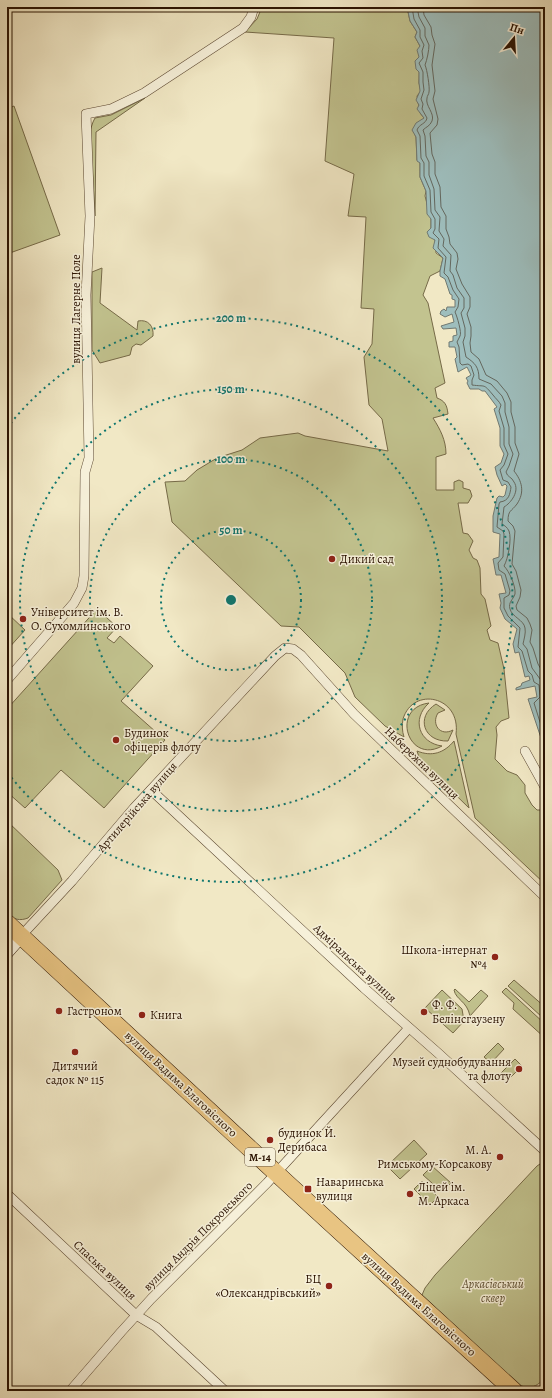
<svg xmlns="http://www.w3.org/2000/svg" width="552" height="1398" font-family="Alegreya,serif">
	<rect width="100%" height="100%" fill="#f1e8c5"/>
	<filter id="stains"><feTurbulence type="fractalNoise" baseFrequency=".005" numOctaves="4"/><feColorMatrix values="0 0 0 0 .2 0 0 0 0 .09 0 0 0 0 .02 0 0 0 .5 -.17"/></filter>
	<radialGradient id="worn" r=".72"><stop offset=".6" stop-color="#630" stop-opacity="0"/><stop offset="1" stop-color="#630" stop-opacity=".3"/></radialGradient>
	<g fill="#c2c38f" stroke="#766a48">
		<path d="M262 7H407L410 21 417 32 415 37 420 46 419 83 421 91 417 96 420 113 424 118 413 130 416 137 417 160 420 163V177L426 191 425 196 431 219V228L435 240 436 253 443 258 440 271 430 276 423 295 428 303 445 383 435 388 437 398C445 401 447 405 448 414L433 418C440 429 446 440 446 454L436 457V490H454V482L459 480 463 482V488L470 490 472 496 468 503H458L463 533 468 534 473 541 469 550 473 558 477 560 480 568 481 594 485 599 491 626 487 630 490 640 498 643 504 669 509 718 501 721 496 727 497 735 495 759 507 771 517 775 525 785V793L532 805 537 810H545V884L475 818 456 734C461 696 413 686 403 719 402 725 402 731 404 737L385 726 355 697 345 673 299 627 281 626 172 522 165 482 185 481 197 470 217 458 242 450 260 438 298 433 305 436 388 451 382 419 369 405 364 357 372 344 374 309 361 308 366 217 348 216 354 174 325 161 334 38 245 32 257 19Z"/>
		<path d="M145 98 96 132 95 216 90 131 93 122 95 118 111 115Z"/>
		<path d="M14 106 60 235 7 254V109Z"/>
		<path d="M102 268 100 303 137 330 138 321C148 319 154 326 153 336L141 345 136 344 132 347 130 355 100 363 92 350V272Z"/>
		<path d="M97 609 117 627 107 638 114 643 120 636 153 666 121 701 165 740 104 808 61 770 25 808 7 792V709Z"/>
		<path d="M7 613 25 630 7 650Z"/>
		<path d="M429 703C411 719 419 743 442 746 408 765 390 708 429 703Z"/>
		<path d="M436 704 445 710 438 713C431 724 440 737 453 730L448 741C424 742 415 717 436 704Z"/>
		<path d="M454 741 469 808 420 760 417 751C432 757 444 753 454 741Z"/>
		<path d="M7 821 58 870 62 880 28 918C20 921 14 920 7 913Z"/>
		<path d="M514 980 545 1007V1016L542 1017 508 986Z"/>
		<path d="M506 988 545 1024V1038L513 1009 514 1003 502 992Z"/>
		<path d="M455 989 469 1002 481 990 488 996 470 1016C467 1001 456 1000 454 990Z"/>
		<path d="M442 990 462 1009 464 1021 453 1033 425 1008Z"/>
		<path d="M498 1043 504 1049 491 1063 484 1057Z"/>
		<path d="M515 1059 522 1066 508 1080 501 1073Z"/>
		<path d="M414 1140 427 1154 400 1179 387 1166Z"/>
		<path d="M543 1162 545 1163V1378C534 1389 527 1391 514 1381L422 1295 425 1288 435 1275 537 1166Z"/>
		<path d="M432 1166 451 1183 442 1192 423 1175Z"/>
		<path d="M422 1181 438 1197 430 1205 414 1189Z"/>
	</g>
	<path fill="#9ebebd" stroke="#707972" d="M407 7H545V757L542 752 544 747 528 699 537 697 535 686 516 690V688L521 686 522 683 530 680 529 676 525 677 519 652 515 653 513 644 517 629 505 619 500 608 501 603 499 594 506 593 501 575H496L493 559 499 557 500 534 493 532V516L497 498 499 496 503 497 505 495 507 486 505 484 502 486 497 475 495 467 501 463 504 454 500 446V428L494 409 497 407 485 391H482L479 389H470L467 383 468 381 466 378 471 375 467 367 458 372 455 359 457 357 455 347H449V342L453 341V336L457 335 456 328 443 329 441 326 454 322 452 314 445 317 440 314 441 311 444 309 446 311 447 307H455V300L452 299V295L450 294 445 279 440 276V271L443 258 433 248 435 240 429 237 427 232 431 228V219L427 214 426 191 420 177V163L417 161 416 137 412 130 416 123 424 118 417 109 419 105 416 100 420 91 419 83V72L416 69 415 61 419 57 417 50 420 46 415 37 417 32 410 21Z"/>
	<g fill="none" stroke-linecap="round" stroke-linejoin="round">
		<g stroke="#64685f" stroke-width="1">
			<path d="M412 7 414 19 420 30V37L424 45 422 51 423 58 419 63 423 72V82L424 90 421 99 423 104 422 109 427 118C426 124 419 124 417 130L420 136 421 158 424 163V176L430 190 431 212 435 219V229L433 233 439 239 438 248 446 257 444 273 448 277 453 290 459 299 458 307 455 312C457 316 462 333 460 336 459 338 458 340 457 342L459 347 460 363 462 365 468 364 471 366 474 375 472 380V385C486 387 483 383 493 395 496 399 499 401 501 405L499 411 504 428V445L508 454 504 465 500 470 503 480 508 482 511 487C510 494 509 501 500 502L499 504 497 527 503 531 504 534 503 557 498 563 499 570 505 574 510 591 509 595 504 598V608L508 616 520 628 518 647 522 651 528 671 532 675 534 682 539 685 540 697 534 703 545 738"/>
			<path d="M417 7 419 17 425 28V36L429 45C429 50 427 60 425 65 427 69 430 88 429 92 429 94 427 96 427 98 425 106 435 113 432 121 430 126 426 127 423 130L425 136 426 156 429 162V175L434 189 435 210 440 217 439 231 444 239 443 246 451 255 450 271 453 275 457 288 464 298V308L461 313 465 328V336L463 342 466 357C475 363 479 367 479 379L491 384 502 396 505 403V412L509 427V444L513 454 509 466 506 472C507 477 512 477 514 482 520 491 511 503 504 507L502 524C505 526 507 527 509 531 512 539 508 559 504 566 509 571 516 586 515 594 513 600 508 602 510 609 512 617 524 620 525 628 526 633 524 639 523 644L527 649 532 668 543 683 545 692"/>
			<path d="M423 7 424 15 431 27 432 35 435 44 432 65 435 91 433 99 438 119 437 125 430 133 432 154 435 162V174L440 187 441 207 446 216V229L449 237 450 244 457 253 458 259 456 269 462 284 470 297V307L467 314 471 327V336L470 343 471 352 479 359 486 375 497 381 507 393 511 402V412L515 427V443L519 454 514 471C522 481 525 492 517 504 511 512 508 510 508 521L513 526 515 531 512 564 516 571 521 590 520 597 516 606 517 610 527 618 530 624 532 630 530 642 533 648 538 664 545 676"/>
		</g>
		<defs>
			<g id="street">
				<path d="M7 680 74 603 82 588 84 576 85 472 89 458 86 295 90 216 86 114 111 109 144 93 243 28 251 17 254 7"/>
				<path d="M525 751 545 787"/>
				<path d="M151 790 364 988 438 1053 545 1151"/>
				<path d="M21 936 72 881 134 808 275 656 285 648 293 649 301 655 354 714 545 897"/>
				<path d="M7 1194 136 1315 156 1327 225 1391"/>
				<path d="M70 1391 121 1332 151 1299 267 1183 409 1028"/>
			</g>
			<path id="secondary" d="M7 952 21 936"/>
			<path id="highway" d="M7 923 288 1184 514 1391"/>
		</defs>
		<use href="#street" stroke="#5c4832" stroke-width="10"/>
		<use href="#secondary" stroke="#2a1201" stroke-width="14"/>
		<use href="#highway" stroke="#2a1201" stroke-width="18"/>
		<use href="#street" stroke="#f6f0d9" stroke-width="9"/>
		<use href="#secondary" stroke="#f6f0d9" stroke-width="13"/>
		<use href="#highway" stroke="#e8c482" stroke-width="17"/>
	</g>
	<g fill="none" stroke="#0f766e" stroke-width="2" stroke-dasharray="2 4">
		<circle cx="231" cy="600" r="70"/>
		<circle cx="231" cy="600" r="141"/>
		<circle cx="231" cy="600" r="211"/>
		<path d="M7 428A282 282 0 1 1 7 772"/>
	</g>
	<g fill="#8f2418" stroke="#f6f0d9" stroke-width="1.5">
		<circle cx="332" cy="559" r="4"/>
		<circle cx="23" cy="619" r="4"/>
		<circle cx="116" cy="740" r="4"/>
		<circle cx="495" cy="957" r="4"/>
		<circle cx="59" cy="1011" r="4"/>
		<circle cx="424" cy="1012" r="4"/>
		<circle cx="142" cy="1015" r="4"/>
		<circle cx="75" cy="1052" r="4"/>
		<circle cx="519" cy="1069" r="4"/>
		<circle cx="270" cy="1140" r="4"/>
		<circle cx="500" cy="1157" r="4"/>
		<rect x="304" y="1185" width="8" height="8" rx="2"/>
		<circle cx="410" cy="1194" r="4"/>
		<circle cx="329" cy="1286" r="4"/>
	</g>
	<g text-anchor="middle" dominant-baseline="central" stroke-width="3" stroke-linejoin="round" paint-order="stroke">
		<rect fill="#f6f0d9" stroke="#675542" stroke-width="1" x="245" y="1148" width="30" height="18" rx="3"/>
		<g font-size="11" font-weight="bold" fill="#2a1201">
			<text x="260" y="1157">М-14</text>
		</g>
		<g font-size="12" fill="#2a1201" stroke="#f6f0d9">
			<text transform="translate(76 309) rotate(-90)">вулиця Лагерне Поле</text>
			<text transform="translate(422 763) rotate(44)">Набережна вулиця</text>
			<text transform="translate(137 807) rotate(-49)">Артилерійська вулиця</text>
			<text transform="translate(355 963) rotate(43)">Адміральська вулиця</text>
			<text transform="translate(181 1084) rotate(43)">вулиця Вадима Благовісного</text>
			<text transform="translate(198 1236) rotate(-45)">вулиця Андрія Покровського</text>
			<text transform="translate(105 1270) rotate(43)">Спаська вулиця</text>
			<text transform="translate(419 1304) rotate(42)">вулиця Вадима Благовісного</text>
		</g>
		<g font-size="12" fill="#2a1201" stroke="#f6f0d9" text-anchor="start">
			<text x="340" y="559">Дикий сад</text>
			<text x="31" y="612">Університет ім. В.<tspan x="31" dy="14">О. Сухомлинського</tspan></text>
			<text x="124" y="733">Будинок<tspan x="124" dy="14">офіцерів флоту</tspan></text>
			<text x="487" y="950" text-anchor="end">Школа-інтернат<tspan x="487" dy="14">№4</tspan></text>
			<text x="432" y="1005">Ф. Ф.<tspan x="432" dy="14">Белінсгаузену</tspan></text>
			<text x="67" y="1011">Гастроном</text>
			<text x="150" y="1015">Книга</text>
			<text x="511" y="1062" text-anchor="end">Музей суднобудування<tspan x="511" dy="14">та флоту</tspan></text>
			<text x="75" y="1066" text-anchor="middle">Дитячий<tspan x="75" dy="14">садок № 115</tspan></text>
			<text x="278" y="1133">будинок Й.<tspan x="278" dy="14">Дерибаса</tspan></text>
			<text x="492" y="1150" text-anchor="end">М. А.<tspan x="492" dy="14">Римському-Корсакову</tspan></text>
			<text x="316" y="1182">Наваринська<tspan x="316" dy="14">вулиця</tspan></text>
			<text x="418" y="1187">Ліцей ім.<tspan x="418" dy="14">М. Аркаса</tspan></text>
			<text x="321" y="1279" text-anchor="end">БЦ<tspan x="321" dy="14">«Олександрівський»</tspan></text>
		</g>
		<g font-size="12" font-style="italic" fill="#5f5033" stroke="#f6f0d9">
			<text x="493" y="1284">Аркасівський<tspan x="493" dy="14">сквер</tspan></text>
		</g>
	</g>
	<circle cx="231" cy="600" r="6" fill="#0f766e" stroke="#f6f0d9" stroke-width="2"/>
	<g font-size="12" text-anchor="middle" font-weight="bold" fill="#0f766e" stroke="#f6f0d9" stroke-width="3" stroke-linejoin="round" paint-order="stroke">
		<text x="231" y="322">200 m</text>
		<text x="231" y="393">150 m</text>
		<text x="231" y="463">100 m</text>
		<text x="231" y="534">50 m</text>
	</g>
	<rect width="552" height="1398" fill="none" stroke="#f1e8c5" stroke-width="24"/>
	<rect x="8" y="8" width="536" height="1382" fill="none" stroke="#2a1201" stroke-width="2"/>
	<rect x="12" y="12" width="528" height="1374" fill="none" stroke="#2a1201"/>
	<g transform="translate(514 38) rotate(18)" stroke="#f6f0d9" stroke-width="3" paint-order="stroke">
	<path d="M0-3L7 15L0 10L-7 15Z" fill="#2a1201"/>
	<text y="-6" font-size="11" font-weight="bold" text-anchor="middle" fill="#2a1201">Пн</text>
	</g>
	<rect width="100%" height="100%" filter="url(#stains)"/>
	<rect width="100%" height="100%" fill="url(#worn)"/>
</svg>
